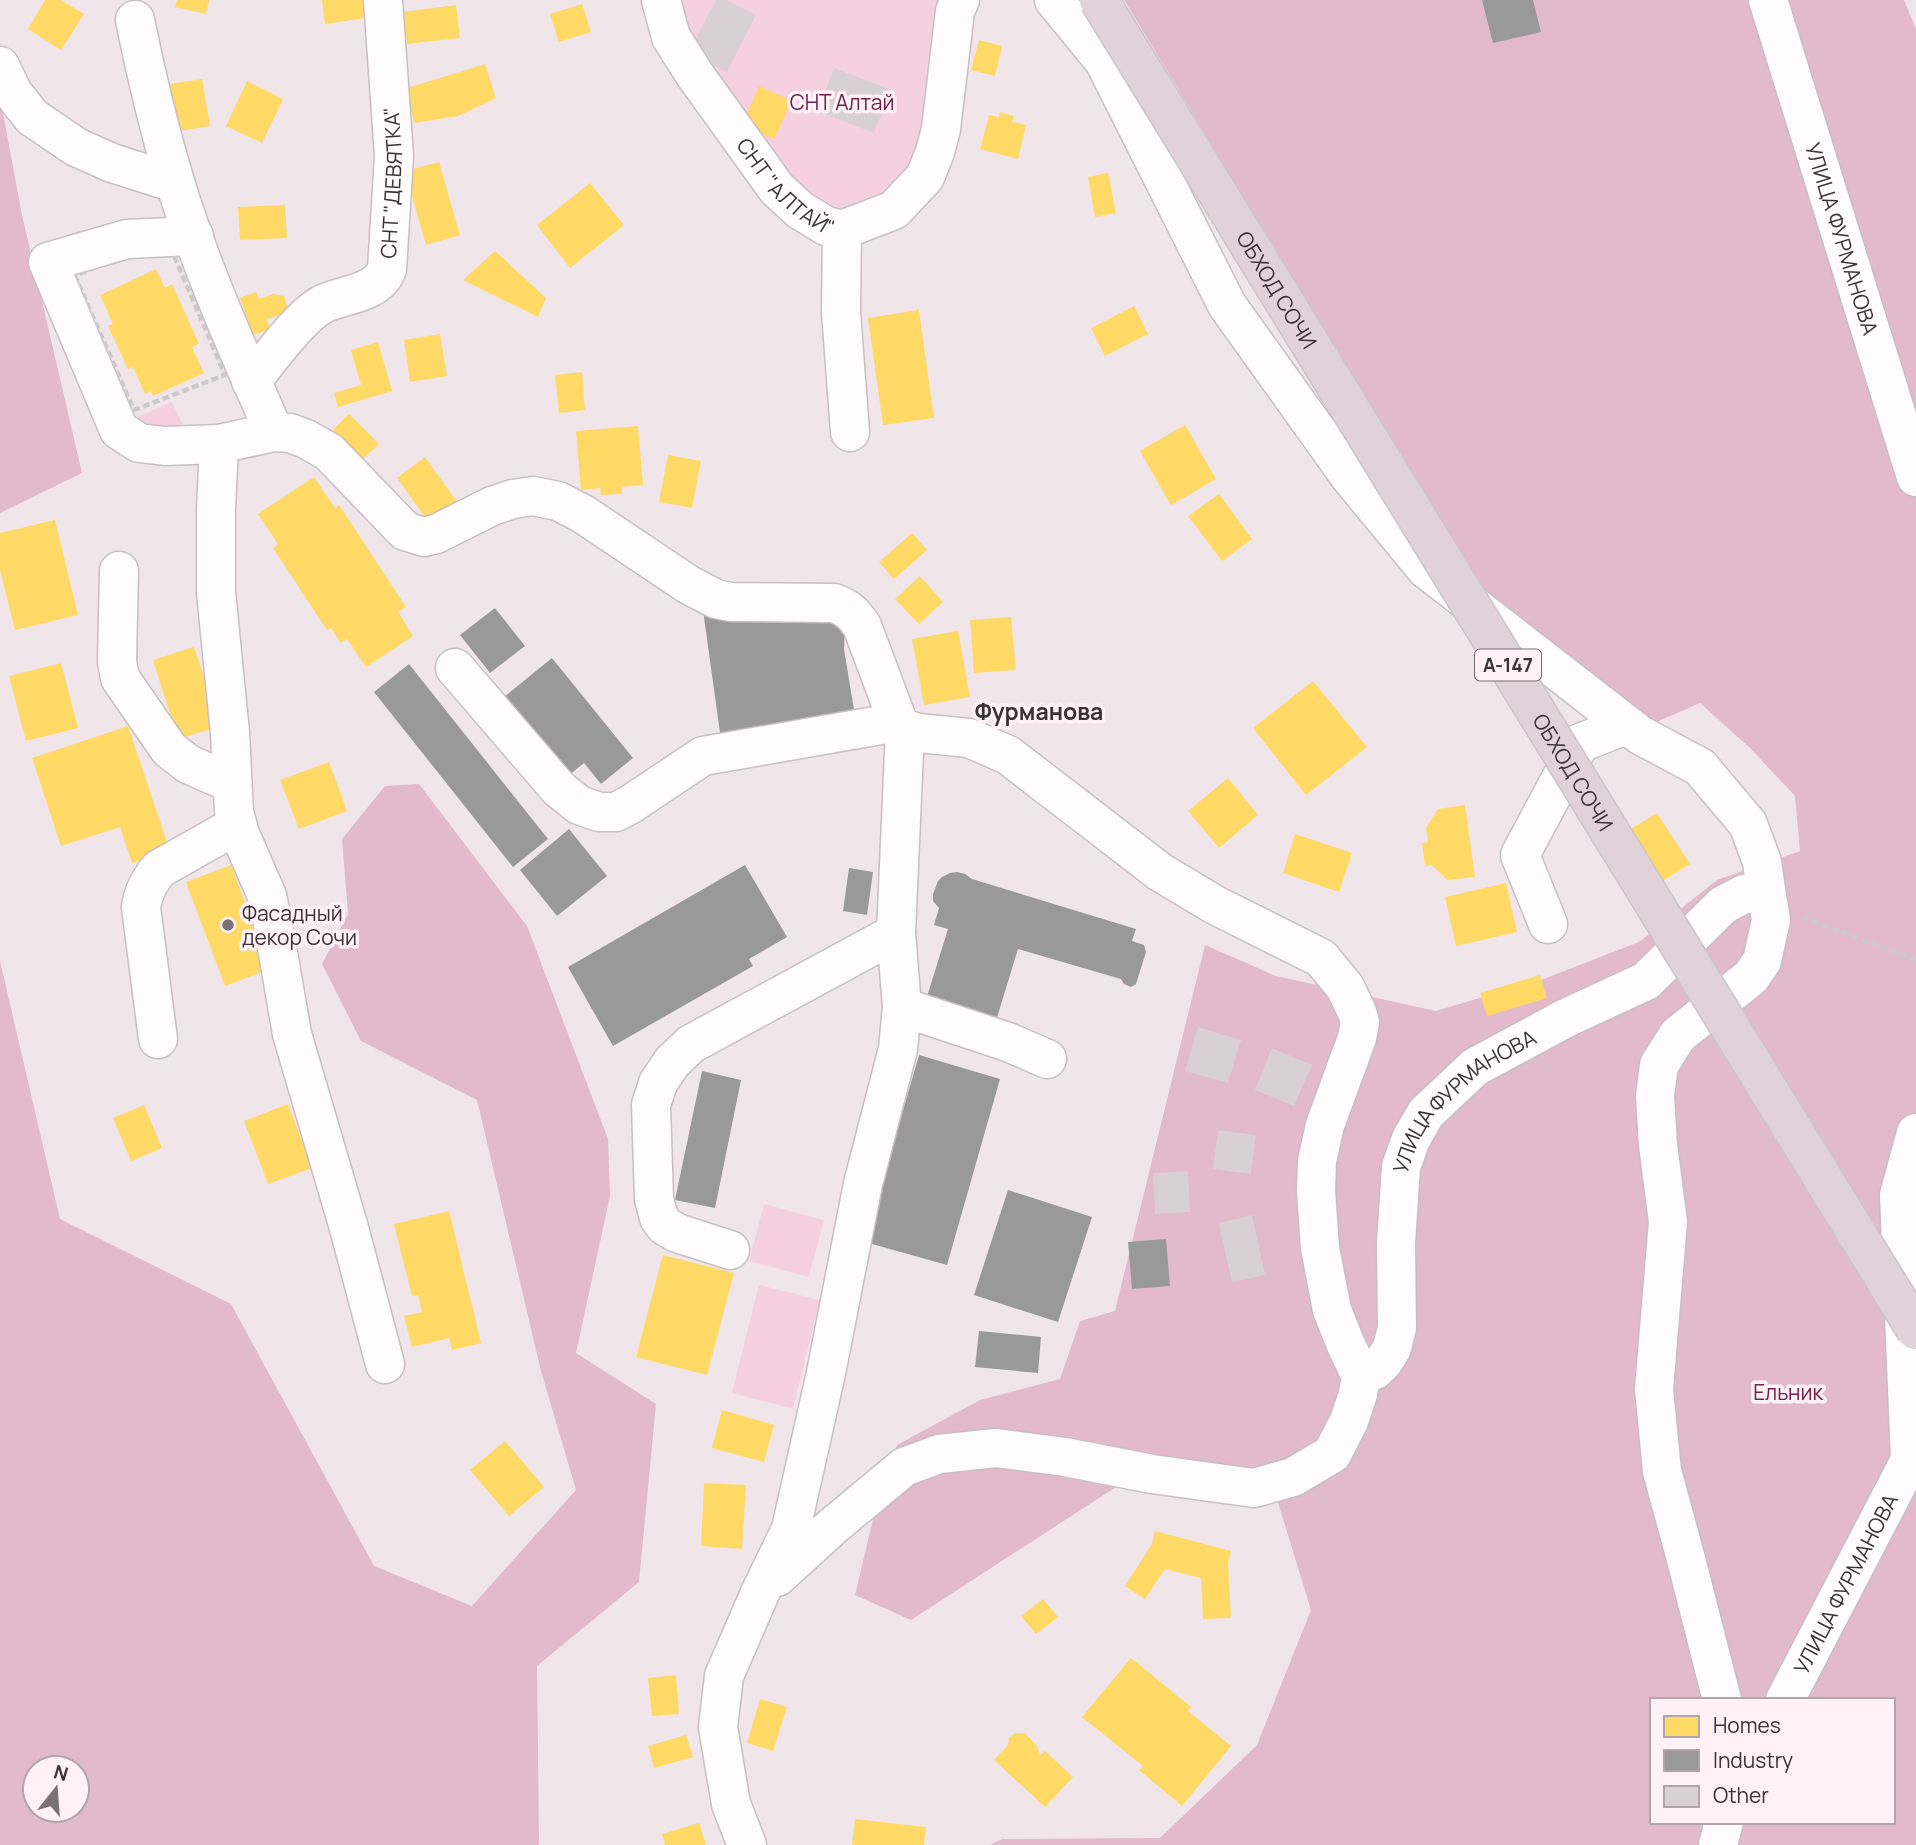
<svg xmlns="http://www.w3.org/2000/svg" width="1916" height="1845" font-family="Manrope,sans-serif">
	<rect width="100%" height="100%" fill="#f0e6ea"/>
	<g fill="#f5d1e0">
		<path d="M661 0H960L925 177 826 226Z"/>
		<path d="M172 402 186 432 154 436 132 419Z"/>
		<path d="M764 1204 824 1220 809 1277 749 1261Z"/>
		<path d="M759 1285 820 1300 793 1409 732 1393Z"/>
	</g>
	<g fill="#e3b9cc" fill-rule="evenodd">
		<path d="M1124 0H1904L1916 29V1845H990L1002 1839 1160 1838 1257 1745 1311 1610 1272 1483 1150 1465 911 1620 855 1595 874 1515 897 1445 980 1400 1060 1379 1080 1321 1115 1311 1205 945 1276 976 1436 1011 1546 978 1639 942 1717 880 1800 851 1795 796 1750 748 1700 703 1645 727 1496 608 1330 340ZM1652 1700H1893V1822H1652Z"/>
		<path d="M0 97 22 215 82 473 0 513Z"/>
		<path d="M419 784 527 926 608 1139 610 1196 576 1353 656 1404 639 1582 537 1666 539 1845H0V961L60 1219 231 1304 374 1566 472 1606 576 1490 541 1371 477 1100 361 1041 322 964 348 914 342 839 385 786ZM35 1768H77V1810H35Z"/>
	</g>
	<g fill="#ffd966">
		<path d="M45 0H61L84 14 61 50 28 29Z"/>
		<path d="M177 0H209L206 14 175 7Z"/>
		<path d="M322 0H363L365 18 325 24Z"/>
		<path d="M582 4 591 32 559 42 550 14Z"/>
		<path d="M456 5 460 38 407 44 403 12Z"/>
		<path d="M979 40 1002 46 995 76 971 70Z"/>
		<path d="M485 64 496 98 458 116 415 123 404 89Z"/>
		<path d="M202 79 210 126 178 131 170 84Z"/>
		<path d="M247 81 283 99 262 143 226 126Z"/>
		<path d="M759 86 792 101 774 139 742 125Z"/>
		<path d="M1000 112 1014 116 1012 122 1026 125 1018 159 980 149 989 115 999 117Z"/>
		<path d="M439 162 460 235 426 245 405 171Z"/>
		<path d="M1108 173 1116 213 1095 217 1088 177Z"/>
		<path d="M590 183 624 225 570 268 537 225Z"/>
		<path d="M285 205 287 238 240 240 238 207Z"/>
		<path d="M495 251 546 298 538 317 463 280Z"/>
		<path d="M156 269 165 288 172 284 199 344 192 347 204 373 153 396 151 391 145 394 133 367 128 369 108 326 113 324 100 295Z"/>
		<path d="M256 292 259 299 273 294 284 296 289 312 267 319 270 329 253 335 240 298Z"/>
		<path d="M1134 306 1148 334 1105 356 1091 328Z"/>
		<path d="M919 310 934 418 883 425 868 318Z"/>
		<path d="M440 334 447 376 410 382 404 340Z"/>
		<path d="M378 342 392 391 338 407 334 393 361 385 351 350Z"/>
		<path d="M582 372 585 410 559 413 555 375Z"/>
		<path d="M349 414 379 444 362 460 333 430Z"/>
		<path d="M1185 425 1216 479 1171 505 1140 451Z"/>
		<path d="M638 426 643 485 622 487V494L601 495 600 488 581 490 576 431Z"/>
		<path d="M668 455 701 461 692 508 659 502Z"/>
		<path d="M425 457 458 503 430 524 397 478Z"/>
		<path d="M314 477 335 508 339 505 406 607 398 612 413 636 366 667 347 639 341 643 331 628 327 630 273 548 278 544 258 514Z"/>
		<path d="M1219 494 1252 539 1222 561 1188 516Z"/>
		<path d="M55 520 78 615 15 630 0 570V533Z"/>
		<path d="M912 533 927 550 894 579 879 562Z"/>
		<path d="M920 576 943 602 919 624 895 599Z"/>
		<path d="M1011 617 1016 670 974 673 970 620Z"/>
		<path d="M958 631 970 697 924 705 912 639Z"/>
		<path d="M194 647 220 726 178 739 153 660Z"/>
		<path d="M61 663 78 728 26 741 9 676Z"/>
		<path d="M1313 681 1367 747 1306 795 1253 728Z"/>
		<path d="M128 726 170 851 132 863 120 827 61 846 32 758Z"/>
		<path d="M329 762 347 811 299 829 280 780Z"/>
		<path d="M1228 778 1258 815 1219 848 1188 811Z"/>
		<path d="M1465 805 1475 877 1448 880 1431 865 1425 866 1422 843 1428 842 1426 828 1438 809Z"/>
		<path d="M1657 813 1690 864 1656 885 1624 833Z"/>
		<path d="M1295 834 1352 853 1339 892 1283 873Z"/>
		<path d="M231 865 270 969 225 986 186 882Z"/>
		<path d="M1506 883 1517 932 1456 946 1445 897Z"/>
		<path d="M1540 975 1547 998 1487 1016 1480 993Z"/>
		<path d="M288 1104 312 1168 268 1184 244 1121Z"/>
		<path d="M144 1105 162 1148 131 1161 113 1118Z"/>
		<path d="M449 1211 481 1343 452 1350 449 1338 412 1347 404 1316 422 1312 418 1295 412 1296 394 1224Z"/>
		<path d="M663 1255 734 1273 707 1375 636 1357Z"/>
		<path d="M722 1410 774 1425 764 1462 712 1448Z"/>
		<path d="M505 1441 544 1487 509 1516 470 1470Z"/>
		<path d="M704 1483 746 1485 742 1549 701 1546Z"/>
		<path d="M1155 1531 1231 1551 1228 1563 1231 1618 1203 1619 1201 1578 1165 1569 1145 1599 1125 1586 1152 1544Z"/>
		<path d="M1043 1599 1058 1617 1036 1634 1021 1616Z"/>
		<path d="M1131 1658 1191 1707 1188 1711 1231 1746 1182 1806 1139 1770 1143 1766 1082 1717Z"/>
		<path d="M676 1675 679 1714 652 1716 648 1678Z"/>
		<path d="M760 1699 787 1707 773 1751 747 1743Z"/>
		<path d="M1015 1733H1025L1037 1746 1040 1755 1045 1751 1073 1777 1045 1807 994 1760 1008 1745 1009 1738Z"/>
		<path d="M686 1735 693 1757 654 1768 648 1746Z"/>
		<path d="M855 1819 926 1827 924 1845H852Z"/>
		<path d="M699 1823 706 1845H665L662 1834Z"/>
	</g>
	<g fill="#999">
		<path d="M1482 0H1533L1541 32 1493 43Z"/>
		<path d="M495 608 525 646 490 673 460 635Z"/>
		<path d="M703 610 845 617 844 649 855 716 721 740Z"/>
		<path d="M552 658 633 758 601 784 584 763 568 776 504 697Z"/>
		<path d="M409 664 548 839 513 867 374 692Z"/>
		<path d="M569 829 607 876 557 916 520 870Z"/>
		<path d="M745 865 787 937 749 959 753 966 613 1046 568 967Z"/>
		<path d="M849 868 873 872 867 915 843 911Z"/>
		<path d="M957 872 965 874 972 879 1136 929 1132 941 1144 945 1146 952 1136 984 1131 987 1124 984 1121 979 1018 949 995 1024 925 1003 948 929 934 925 939 908 933 901V894L938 881 942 877 950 873Z"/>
		<path d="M919 1055 1000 1079 947 1265 865 1242Z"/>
		<path d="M702 1071 741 1080 715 1208 675 1200Z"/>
		<path d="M1008 1190 1092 1217 1058 1322 974 1295Z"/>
		<path d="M1166 1239 1170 1286 1132 1289 1128 1242Z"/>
		<path d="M979 1331 1041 1337 1038 1373 975 1367Z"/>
	</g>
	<g fill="#d8d0d3">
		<path d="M716 0H726L756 15 727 72 689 53Z"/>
		<path d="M834 68 891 90 874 133 817 111Z"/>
		<path d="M1198 1027 1241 1040 1228 1083 1185 1071Z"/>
		<path d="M1272 1048 1312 1065 1294 1106 1255 1090Z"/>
		<path d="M1218 1130 1256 1135 1251 1174 1213 1169Z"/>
		<path d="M1188 1171 1190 1212 1155 1214 1153 1173Z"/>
		<path d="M1252 1215 1265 1275 1232 1282 1219 1223Z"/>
	</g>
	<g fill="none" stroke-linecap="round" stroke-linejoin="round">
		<defs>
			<g id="minor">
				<path id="s1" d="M661 0 671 37 695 75 777 189 800 210 826 226 842 230 894 210 925 177 935 152 941 129 955 11 960 0"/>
				<path d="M1054 0 1104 61 1227 305 1350 477 1426 569 1640 735 1700 767 1748 824 1762 862 1766 890"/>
				<path id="s2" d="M1768 0 1916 477"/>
				<path d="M135 20C146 75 159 129 175 182 201 268 238 350 274 432"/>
				<path d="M0 66 13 93 32 117 76 147 112 163 175 183"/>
				<path d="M842 230 841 312 850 432"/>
				<path d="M194 236 127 239 48 262 119 430 139 443 165 446 219 444"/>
				<path id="s3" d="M251 381C269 360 300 316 323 304 344 294 378 294 387 269L394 156 383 0"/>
				<path d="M119 571 117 662 120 678 169 749 188 764 231 783"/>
				<path d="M455 668 559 789 579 805 599 812H616L631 804 703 756 898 722"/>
				<path d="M905 729 918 733 969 738 1008 755 1160 872 1215 905 1321 958 1345 987 1357 1012 1360 1022 1357 1038 1325 1125 1317 1161 1316 1191 1320 1248 1332 1310 1346 1345 1357 1368 1362 1371"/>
				<path d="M1548 924 1520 855 1580 743 1626 725"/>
				<path d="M902 1007 1008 1042 1047 1059"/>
				<path d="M158 1039 141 907C143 892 149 881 159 869L237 825"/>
				<path d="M730 1250 677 1233 665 1226 659 1218 654 1199 651 1105 658 1083 672 1062 691 1044 896 933"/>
				<path d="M385 1364 349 1228 292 1034 273 924 267 896 240 834 234 812 230 733 216 592V510L219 444 274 432 290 433 306 439 329 452 405 531 424 537 436 534 492 506 513 499 533 496 558 501 583 514 689 585 716 599 731 602 834 603C848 608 854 614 862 626L898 722 905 729 896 933 902 1007 898 1049 863 1184 826 1373 791 1529 760 1593 724 1676 718 1727 731 1804 747 1845"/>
				<path id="s4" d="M1362 1371 1366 1373 1375 1370 1384 1361 1392 1348 1397 1328 1396 1243 1401 1167 1411 1139 1426 1113 1475 1067 1566 1018 1646 981 1723 905 1744 894H1755L1766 890 1771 920 1762 961 1751 977 1678 1035 1659 1065 1655 1096 1658 1145 1668 1222 1654 1389 1662 1471 1686 1559 1722 1700"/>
				<path d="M777 1577 833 1526 904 1467 939 1454 996 1448 1065 1457 1152 1474 1254 1488 1293 1477 1332 1454 1349 1421 1358 1394 1362 1371"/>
				<path id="s5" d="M1785 1700 1910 1460 1899 1195 1916 1133"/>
				<path d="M1718 1845 1724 1822"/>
			</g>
		</defs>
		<use href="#minor" stroke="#c7bfc2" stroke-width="41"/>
		<g stroke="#cdc9cb" stroke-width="4.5" stroke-dasharray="7 3.5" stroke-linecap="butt">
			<path d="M166 237 225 375 134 410 75 276Z"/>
			<path d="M1802 917 1916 960"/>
		</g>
		<use href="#minor" stroke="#fdfbfc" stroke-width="38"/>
		<defs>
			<g id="highway-bridge">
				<path id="s6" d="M1099 0 1916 1330"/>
			</g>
		</defs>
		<use href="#highway-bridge" stroke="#cac6c8" stroke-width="41" stroke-linecap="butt"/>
		<use href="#highway-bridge" stroke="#e0d2d8" stroke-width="38"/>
	</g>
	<circle fill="#7a7275" stroke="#fff1f6" stroke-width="2.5" cx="228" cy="925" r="7"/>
	<g text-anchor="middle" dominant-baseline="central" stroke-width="7" stroke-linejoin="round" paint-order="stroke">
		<rect fill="#fff1f6" stroke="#756c70" stroke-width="2" x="1475" y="649.5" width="66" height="31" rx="5"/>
		<g font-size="19" font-weight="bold" fill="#3a3336">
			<text x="1508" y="665">А-147</text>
		</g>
		<g font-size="21" fill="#70214b" stroke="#fff1f6">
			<text x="842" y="102">СНТ Алтай</text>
			<text x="1788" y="1392">Ельник</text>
		</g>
		<g font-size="21" fill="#3a3336" stroke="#fff1f6">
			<text stroke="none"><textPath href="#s1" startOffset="229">СНТ "АЛТАЙ"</textPath></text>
			<text stroke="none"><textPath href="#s3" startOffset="268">СНТ "ДЕВЯТКА"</textPath></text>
			<text stroke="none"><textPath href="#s2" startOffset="250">УЛИЦА ФУРМАНОВА</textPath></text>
			<text stroke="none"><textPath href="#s6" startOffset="340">ОБХОД СОЧИ</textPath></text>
			<text stroke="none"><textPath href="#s6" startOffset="906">ОБХОД СОЧИ</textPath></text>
			<text stroke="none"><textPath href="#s4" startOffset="318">УЛИЦА ФУРМАНОВА</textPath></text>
			<text stroke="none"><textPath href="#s5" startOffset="131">УЛИЦА ФУРМАНОВА</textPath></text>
		</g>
		<g font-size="21" fill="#3a3336" stroke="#fff1f6" text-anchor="start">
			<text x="242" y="913">Фасадный<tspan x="242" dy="24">декор Сочи</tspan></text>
		</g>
		<g font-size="23" font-weight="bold" fill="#3a3336" stroke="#fff1f6">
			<text x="1039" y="711">Фурманова</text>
		</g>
	</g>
	<rect x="1650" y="1698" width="245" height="126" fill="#fff1f6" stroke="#b0a5a9" stroke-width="2"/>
	<rect x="1664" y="1716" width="35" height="21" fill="#ffd966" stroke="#b0a5a9" stroke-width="2"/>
	<text x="1713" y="1733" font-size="21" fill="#3a3336">Homes</text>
	<rect x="1664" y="1750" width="35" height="21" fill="#999999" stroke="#b0a5a9" stroke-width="2"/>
	<text x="1713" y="1768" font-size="21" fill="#3a3336">Industry</text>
	<rect x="1664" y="1786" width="35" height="21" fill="#d8d0d3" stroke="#b0a5a9" stroke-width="2"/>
	<text x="1713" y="1803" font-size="21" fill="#3a3336">Other</text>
	<g transform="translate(56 1789) rotate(17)"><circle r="33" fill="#fff1f6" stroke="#b0a5a9" stroke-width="2"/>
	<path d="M0-5L12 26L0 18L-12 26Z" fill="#7a7275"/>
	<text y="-10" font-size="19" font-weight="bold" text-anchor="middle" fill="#3a3336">N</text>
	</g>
</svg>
